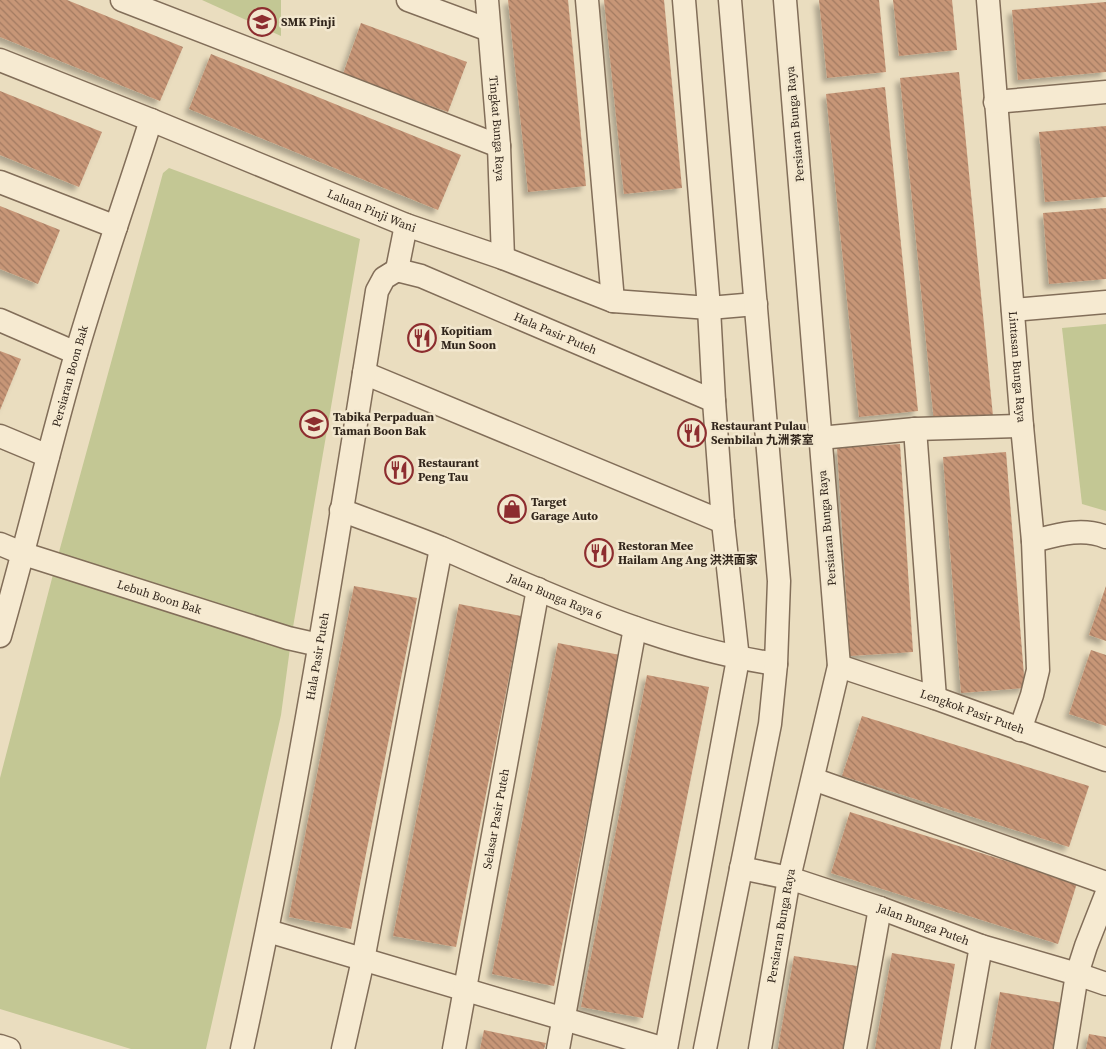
<svg xmlns="http://www.w3.org/2000/svg" width="1106" height="1049" font-family="'Source Serif 4','Noto Sans SC',serif">
	<defs>
		<pattern id="building-back-hatch" width="6" height="6" patternUnits="userSpaceOnUse" patternTransform="scale(1.25)"><rect width="6" height="6" fill="#c79677"/><path d="M-1 5l2 2M0 0l6 6M5-1l2 2" fill="none" stroke="#a27a61"/></pattern>
		<filter id="shadow"><feDropShadow dx="-4.5" dy="4.5" stdDeviation="2.5" flood-color="#0004"/></filter>
	</defs>
	<rect width="100%" height="100%" fill="#eaddbf"/>
	<g fill="#c3c794">
		<path d="M202 0H281V36Z"/>
		<path d="M169 168 360 239 292 633 281 715 206 1049H131L0 1009V778L56 563 154 206 163 173Z"/>
		<path d="M1106 324V511L1082 504 1062 328Z"/>
	</g>
	<g fill="url(#building-back-hatch)" filter="url(#shadow)">
		<path d="M0 0H67L183 47 160 101 0 37Z"/>
		<path d="M508 0H568L586 186 528 192Z"/>
		<path d="M604 0H664L682 188 624 194Z"/>
		<path d="M819 0H879L886 72 827 78Z"/>
		<path d="M893 0H952L957 50 899 56Z"/>
		<path d="M1106 2V72L1018 80 1012 10Z"/>
		<path d="M361 23 467 62 448 112 343 74Z"/>
		<path d="M211 54 461 155 438 210 189 109Z"/>
		<path d="M959 72 993 416 934 422 900 78Z"/>
		<path d="M885 87 918 411 859 417 826 94Z"/>
		<path d="M0 91 102 132 79 187 0 155Z"/>
		<path d="M1106 126V197L1045 202 1039 132Z"/>
		<path d="M0 206 60 230 38 284 0 269Z"/>
		<path d="M1106 208V279L1049 284 1043 213Z"/>
		<path d="M0 351 21 359 0 410Z"/>
		<path d="M900 444 913 652 850 656 837 448Z"/>
		<path d="M1006 452 1025 688 961 693 943 457Z"/>
		<path d="M354 586 417 598 351 929 289 917Z"/>
		<path d="M1106 586V641L1089 635Z"/>
		<path d="M459 604 521 616 456 947 393 936Z"/>
		<path d="M558 643 620 655 554 986 492 974Z"/>
		<path d="M1091 650 1106 655V726L1069 714Z"/>
		<path d="M647 675 709 687 643 1018 581 1007Z"/>
		<path d="M862 716 1089 786 1069 847 842 776Z"/>
		<path d="M850 812 1077 883 1058 944 831 873Z"/>
		<path d="M892 953 955 964 940 1049H875Z"/>
		<path d="M794 956 857 966 843 1049H778Z"/>
		<path d="M1000 992 1063 1003 1055 1049H990Z"/>
		<path d="M484 1030 546 1043 544 1049H480Z"/>
		<path d="M1089 1034 1106 1037V1049H1086Z"/>
	</g>
	<g fill="none" stroke-linecap="round" stroke-linejoin="round">
		<defs>
			<g id="minor">
				<path d="M122 0 499 146"/>
				<path d="M408 0 489 30"/>
				<path id="s1" d="M487 0 499 146 503 258"/>
				<path d="M587 0 613 301"/>
				<path id="s2" d="M988 0 1022 426 1033 541 1038 670 1032 695 1020 730"/>
				<path id="s3" d="M0 60 151 120 406 225 503 258 613 301 709 308 756 304"/>
				<path d="M995 102 1106 92"/>
				<path d="M0 182 116 227"/>
				<path d="M397 270 406 225"/>
				<path d="M1013 310 1106 302"/>
				<path d="M0 320 76 353"/>
				<path d="M364 373 723 522"/>
				<path d="M915 429 935 698"/>
				<path d="M0 436 48 456"/>
				<path d="M820 438 915 429 1022 426"/>
				<path id="s4" d="M341 510C375 523 410 535 444 549 551 595 660 647 776 664"/>
				<path d="M1033 541C1057 535 1082 527 1106 537"/>
				<path id="s5" d="M0 544 24 554 288 638 319 645"/>
				<path id="s6" d="M0 636C27 542 49 448 76 354 99 275 126 198 151 120"/>
				<path id="s7" d="M839 666 935 698 1106 760"/>
				<path d="M813 779 1106 883"/>
				<path id="s8" d="M741 868 789 878 880 908 981 946 1077 974 1106 984"/>
				<path d="M268 931 665 1049"/>
				<path d="M0 1046 9 1049"/>
				<path id="s9" d="M242 1049C297 798 337 544 377 291L384 278 397 270 421 276 714 401"/>
				<path d="M343 1049 363 960 441 548"/>
				<path id="s10" d="M454 1049 538 589"/>
				<path d="M558 1049 635 628"/>
				<path d="M666 1049 738 659 723 522 714 401 709 308 684 0"/>
				<path d="M705 1049 770 724 776 664 779 581 730 0"/>
				<path id="s11" d="M760 1049 789 878 839 666 785 0"/>
				<path d="M855 1049 880 908"/>
				<path d="M963 1049 981 946"/>
				<path d="M1065 1049 1077 974 1086 946 1106 895"/>
			</g>
		</defs>
		<use href="#minor" stroke="#826e59" stroke-width="25"/>
		<use href="#minor" stroke="#f6ead1" stroke-width="22"/>
	</g>
	<defs>
		<symbol id="school-ring" viewBox="-11 -11 22 22"><circle r="9.5" fill="#f2e7ce" stroke="#8d2d2f" stroke-width="1.5"/><path d="M0-5L7-2L0 1L-7-2ZM-4 1L0 2.5L4 1V4Q0 6-4 4Z" fill="#8d2d2f"/></symbol>
		<symbol id="restaurant-ring" viewBox="-11 -11 22 22"><circle r="9.5" fill="#f2e7ce" stroke="#8d2d2f" stroke-width="1.5"/><path d="M-5-6h1v4h1v-4h1v4h1v-4h1v5L-1.5 .5V6h-2V.5L-5-1ZM5-6V6H3V1.5H1.5Q1.5-4 5-6Z" fill="#8d2d2f"/></symbol>
		<symbol id="shop-ring" viewBox="-11 -11 22 22"><circle r="9.5" fill="#f2e7ce" stroke="#8d2d2f" stroke-width="1.5"/><path d="M-5-2.5h2.3a2.7 3.5 0 0 1 5.4 0H5L5.5 6h-11ZM-1.5-2.5h3a1.5 2.3 0 0 0-3 0Z" fill="#8d2d2f"/></symbol>
	</defs>
	<g fill-rule="evenodd">
		<use href="#school-ring" x="246" y="6" width="32" height="32"/>
		<use href="#restaurant-ring" x="406" y="322" width="32" height="32"/>
		<use href="#school-ring" x="298" y="408" width="32" height="32"/>
		<use href="#restaurant-ring" x="676" y="417" width="32" height="32"/>
		<use href="#restaurant-ring" x="383" y="454" width="32" height="32"/>
		<use href="#shop-ring" x="496" y="493" width="32" height="32"/>
		<use href="#restaurant-ring" x="583" y="537" width="32" height="32"/>
	</g>
	<g text-anchor="middle" dominant-baseline="central" stroke-width="5" stroke-linejoin="round" paint-order="stroke">
		<g font-size="12" font-weight="bold" fill="#32261c" stroke="#f2e7ce" text-anchor="start">
			<text x="281" y="22">SMK Pinji</text>
			<text x="441" y="331">Kopitiam<tspan x="441" dy="14">Mun Soon</tspan></text>
			<text x="333" y="417">Tabika Perpaduan<tspan x="333" dy="14">Taman Boon Bak</tspan></text>
			<text x="711" y="426">Restaurant Pulau<tspan x="711" dy="14">Sembilan 九洲茶室</tspan></text>
			<text x="418" y="463">Restaurant<tspan x="418" dy="14">Peng Tau</tspan></text>
			<text x="531" y="502">Target<tspan x="531" dy="14">Garage Auto</tspan></text>
			<text x="618" y="546">Restoran Mee<tspan x="618" dy="14">Hailam Ang Ang 洪洪面家</tspan></text>
		</g>
		<g font-size="12" fill="#32261c" stroke="#f2e7ce">
			<text transform="translate(795 124) rotate(-95)">Persiaran Bunga Raya</text>
			<text stroke="none"><textPath href="#s1" startOffset="129">Tingkat Bunga Raya</textPath></text>
			<text stroke="none"><textPath href="#s3" startOffset="401">Laluan Pinji Wani</textPath></text>
			<text stroke="none"><textPath href="#s9" startOffset="971">Hala Pasir Puteh</textPath></text>
			<text stroke="none"><textPath href="#s2" startOffset="368">Lintasan Bunga Raya</textPath></text>
			<text stroke="none"><textPath href="#s6" startOffset="269">Persiaran Boon Bak</textPath></text>
			<text transform="translate(827 528) rotate(-95)">Persiaran Bunga Raya</text>
			<text stroke="none"><textPath href="#s5" startOffset="168">Lebuh Boon Bak</textPath></text>
			<text stroke="none"><textPath href="#s4" startOffset="231">Jalan Bunga Raya 6</textPath></text>
			<text stroke="none"><textPath href="#s9" startOffset="400">Hala Pasir Puteh</textPath></text>
			<text stroke="none"><textPath href="#s7" startOffset="141">Lengkok Pasir Puteh</textPath></text>
			<text stroke="none"><textPath href="#s10" startOffset="234">Selasar Pasir Puteh</textPath></text>
			<text stroke="none"><textPath href="#s8" startOffset="191">Jalan Bunga Puteh</textPath></text>
			<text stroke="none"><textPath href="#s11" startOffset="125">Persiaran Bunga Raya</textPath></text>
		</g>
	</g>
</svg>
